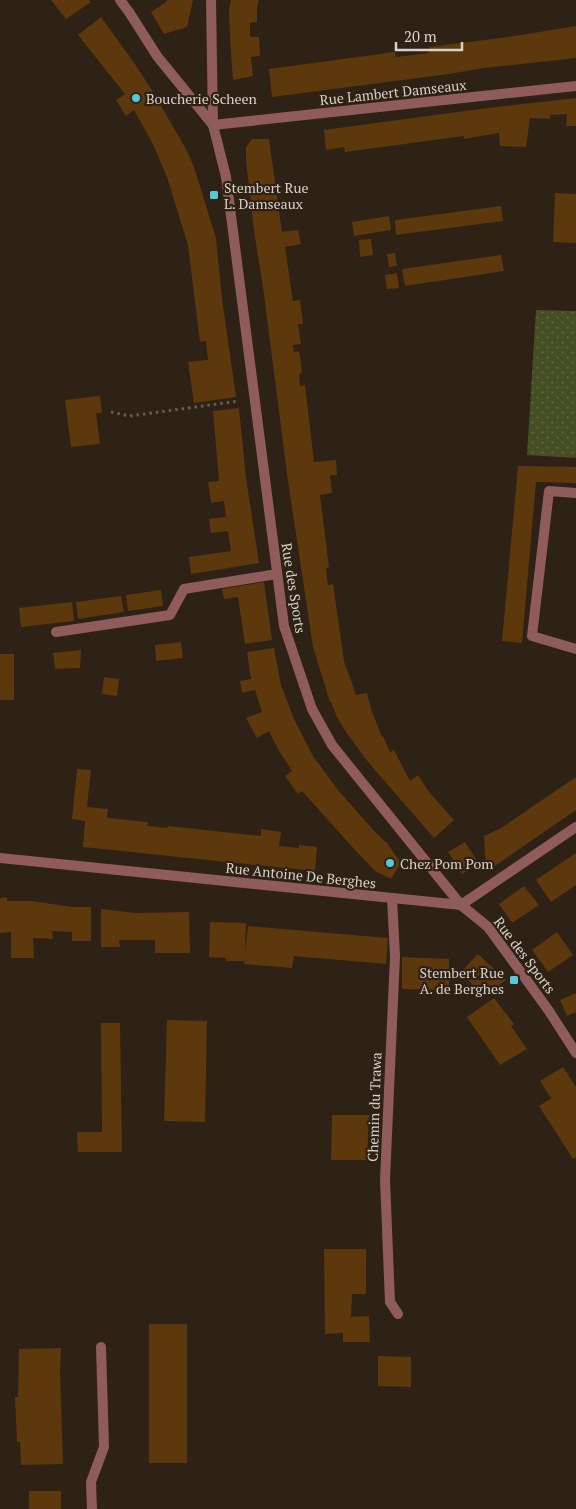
<svg xmlns="http://www.w3.org/2000/svg" width="576" height="1509" font-family="'PT Serif',serif">
	<defs>
		<pattern id="park-dots" width="8" height="8" patternUnits="userSpaceOnUse" patternTransform="scale(1.25)"><rect width="8" height="8" fill="#464e23"/><path d="M2 2h.1M6 6h.1" fill="none" stroke="#606641" stroke-width="1.8" stroke-linecap="round"/></pattern>
	</defs>
	<rect width="100%" height="100%" fill="#2e2115"/>
	<path fill="url(#park-dots)" d="M536 310 576 311V458L527 455Z"/>
	<g fill="#5d380d">
		<path d="M51 0H89L91 2 66 19Z"/>
		<path d="M167 0H193L187 27 164 34 151 12 166 2Z"/>
		<path d="M231 0H259L257 7V22L250 23V37H259L260 56 251 57 253 76 233 80 230 38 229 9Z"/>
		<path d="M101 17 135 64 156 97 187 151 194 167 216 238 222 299 236 397 194 403 188 362 208 360 206 341 200 342 188 245 167 177 153 144 134 110 126 116 116 100 125 94 78 35Z"/>
		<path d="M576 26V58L484 68 449 74 272 97 269 69 395 52 396 57 429 53V47L515 36Z"/>
		<path d="M576 98V126H566L567 114 550 115V119L530 118 526 147 500 146 499 133 464 139V136L345 152 344 147 326 150 324 130 480 109Z"/>
		<path d="M252 139H269L282 232 298 230 301 244 285 247 293 301 300 300 303 324H298L301 344 293 345 294 352 299 351 301 362 302 373 299 374 300 386 305 385 314 462 336 460 337 475H330L332 493 320 495 329 567 326 568 328 585 333 584 344 661 356 695 367 693 371 709 382 737 383 736 390 752 394 750 410 781 418 775 429 792 454 820 434 838 368 762 346 732 337 717 331 702H330L313 647 288 481 263 287 254 231 246 160V147Z"/>
		<path d="M555 193 576 194V243L553 242Z"/>
		<path d="M501 206 503 221 396 235 395 220Z"/>
		<path d="M389 216 391 230 354 236 352 222Z"/>
		<path d="M371 239 373 255 360 257 359 240Z"/>
		<path d="M395 253 397 266 389 267 387 254Z"/>
		<path d="M501 255 504 271 405 286 402 269Z"/>
		<path d="M397 273 399 288 387 289 385 275Z"/>
		<path d="M100 396 102 413H96L100 444 71 447 65 400Z"/>
		<path d="M239 408 246 478 259 563 191 574 189 557 231 551 228 531 211 533 209 519 226 517 224 501 211 503 208 482 219 481 213 411Z"/>
		<path d="M518 466 576 467V483L536 482 522 643 502 641Z"/>
		<path d="M264 582 272 640 245 644 238 597 224 599 222 589Z"/>
		<path d="M161 590 163 606 128 611 126 595Z"/>
		<path d="M121 596 124 612 78 619 76 602Z"/>
		<path d="M72 602 74 621 21 627 19 608Z"/>
		<path d="M181 642 183 658 156 661 155 645Z"/>
		<path d="M274 648 281 685 294 719 313 756 338 790 375 832 387 843 401 863 391 879 375 871 355 850 302 791 298 794 285 776 292 771 279 751 269 731 257 738 246 718 262 712 255 690 242 693 240 681 251 679 247 652Z"/>
		<path d="M81 650 80 668 55 669 53 653Z"/>
		<rect x="0" y="654" width="14" height="46"/>
		<path d="M104 677 119 679 117 696 102 694Z"/>
		<path d="M77 769 91 770 87 807 108 809 107 818 148 822 147 826 167 828 168 826 261 836V829L281 832 279 846 299 848V845L317 847 315 871 83 847 85 821 72 819Z"/>
		<path d="M576 777V810L486 872 484 836 501 828Z"/>
		<path d="M465 842 479 864 462 874 448 852Z"/>
		<path d="M576 853V885L551 902 536 880Z"/>
		<path d="M524 886 539 905 512 923 499 904Z"/>
		<path d="M7 897V901H31L72 907H91V941H72V932L52 931 53 939 33 938 34 958H11V932L0 933V898Z"/>
		<path d="M101 909 136 913 189 912 190 953H155V940H119L120 947H101Z"/>
		<path d="M210 922 246 923 245 953 248 926 388 938 386 964 294 956 292 968 244 964 245 961H226V958L209 957Z"/>
		<path d="M557 932 573 955 548 972 532 950Z"/>
		<path d="M478 954 506 980 485 996 460 973Z"/>
		<path d="M402 957 449 959V990L402 989Z"/>
		<path d="M576 993V1012L567 1016 560 1000Z"/>
		<path d="M494 998 514 1024 511 1026 527 1049 500 1065 467 1017Z"/>
		<path d="M167 1020 207 1021 205 1122 164 1121Z"/>
		<path d="M101 1023H120L122 1152H78L77 1132H102Z"/>
		<path d="M563 1067 576 1087V1157L573 1159 539 1106 555 1096 551 1098 540 1081Z"/>
		<path d="M332 1115H369L367 1160H331Z"/>
		<path d="M324 1249H366V1294H352L351 1317 369 1316 370 1342H343V1333L325 1334Z"/>
		<rect x="149" y="1324" width="38" height="139"/>
		<path d="M61 1348 60 1371 63 1464 21 1465 20 1442H17L15 1397H18L19 1349Z"/>
		<path d="M378 1356 411 1357V1387L378 1386Z"/>
		<rect x="29" y="1491" width="32" height="18"/>
	</g>
	<g fill="none" stroke-linecap="round" stroke-linejoin="round">
		<path stroke="#685c52" stroke-width="3" stroke-dasharray="2.5 4" stroke-linecap="butt" d="M111 412 130 416 239 401"/>
		<g stroke="#8f5b5b" stroke-width="10">
			<path d="M576 493 549 491 532 636 576 649"/>
			<path d="M56 632 170 615 184 589 277 574"/>
			<path d="M392 898 395 956 385 1180 390 1302 398 1314"/>
		</g>
		<g stroke="#8f5b5b" stroke-width="10">
			<path d="M120 0 129 12 157 56 213 125 226 177 284 626 312 709 332 745 461 905 488 927 549 1011 576 1053"/>
			<path d="M211 0 213 125"/>
			<path d="M213 125 576 86"/>
			<path d="M0 858 461 905 576 827"/>
			<path d="M92 1509 91 1482 104 1447 101 1347"/>
		</g>
	</g>
	<g fill="#53cadc" stroke="#2e2115" stroke-width="2">
		<circle cx="136" cy="98" r="5"/>
		<rect x="209" y="190" width="10" height="10" rx="2.5"/>
		<circle cx="390" cy="863" r="5"/>
		<rect x="509" y="975" width="10" height="10" rx="2.5"/>
	</g>
	<g text-anchor="middle" dominant-baseline="central" stroke-width="4.5" stroke-linejoin="round" paint-order="stroke">
		<g font-size="14" fill="#d9d0c8" stroke="#2e2115">
			<text transform="translate(393 92) rotate(-6)">Rue Lambert Damseaux</text>
			<text transform="translate(294 588) rotate(81)">Rue des Sports</text>
			<text transform="translate(301 875) rotate(6)">Rue Antoine De Berghes</text>
			<text transform="translate(525 955) rotate(53)">Rue des Sports</text>
			<text transform="translate(374 1107) rotate(-88)">Chemin du Trawa</text>
		</g>
		<g font-size="14" fill="#d9d0c8" stroke="#2e2115" text-anchor="start">
			<text x="146" y="98">Boucherie Scheen</text>
			<text x="224" y="187">Stembert Rue<tspan x="224" dy="16">L. Damseaux</tspan></text>
			<text x="400" y="863">Chez Pom Pom</text>
			<text x="504" y="972" text-anchor="end">Stembert Rue<tspan x="504" dy="16">A. de Berghes</tspan></text>
		</g>
	</g>
	<path d="M396 42v8h66v-8" fill="none" stroke="#d9d0c8" stroke-width="2.5"/>
	<text x="404" y="42" font-size="15" fill="#d9d0c8" stroke="#2e2115" stroke-width="4" paint-order="stroke">20 m</text>
</svg>
